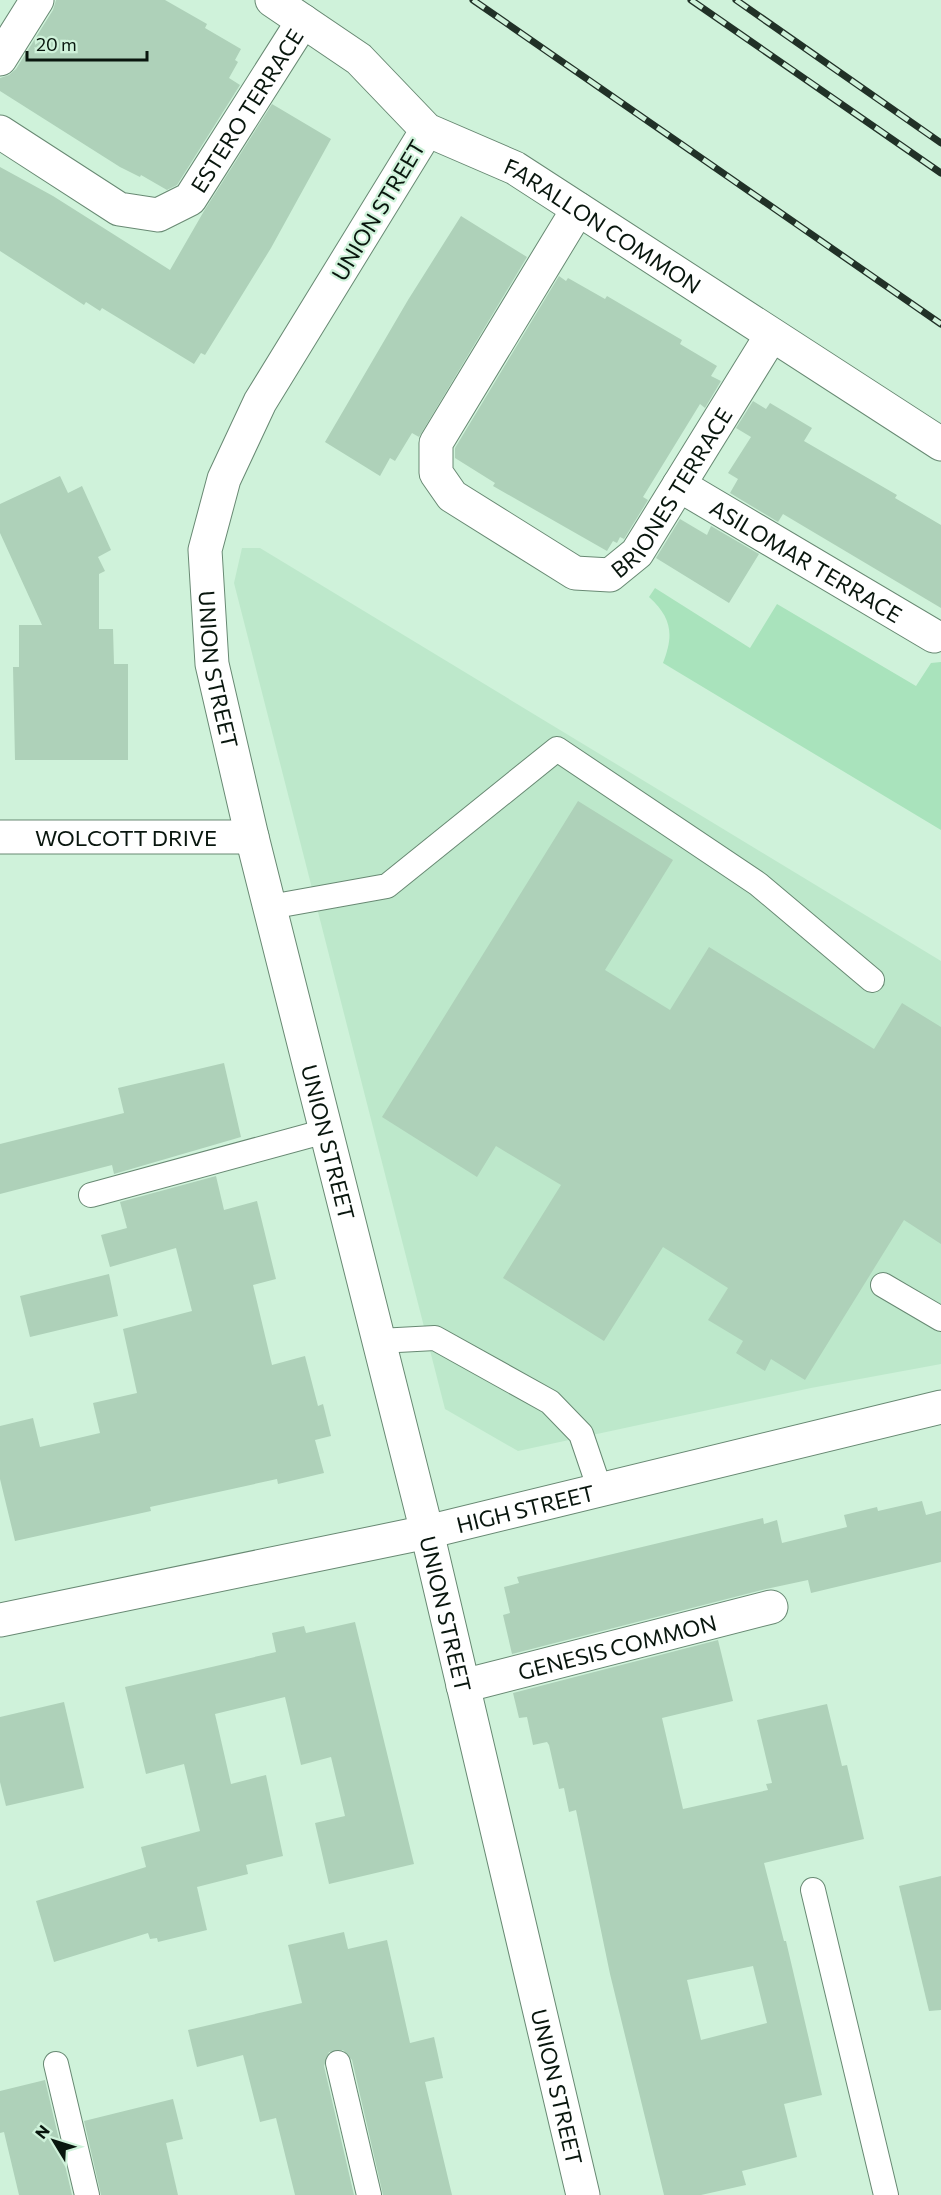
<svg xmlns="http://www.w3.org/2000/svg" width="941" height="2195" font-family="Commissioner,sans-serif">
	<rect width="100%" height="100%" fill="#cff2da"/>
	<path fill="#bde8cb" d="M242 548H260L941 961V1364L811 1388 518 1451 445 1409 234 583Z"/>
	<path fill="#a9e3bc" d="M655 588 750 648 777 604 916 686 931 663 941 662V830L663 663C674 635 672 618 649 597Z"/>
	<g fill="#aed1b9" fill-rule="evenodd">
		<path d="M56 0H165L207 24 205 28 241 49 235 60 238 62 229 78 240 85 177 185 167 190 141 175 140 177 120 167 0 91V78L9 75 16 69 53 10Z"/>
		<path d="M272 104 331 139 271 248 205 355 201 353 194 364 102 308 100 311 86 302 84 305 0 251V167L53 196 170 270 204 211Z"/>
		<path d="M461 216 527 257 419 437 412 433 395 461 390 458 380 476 325 442 408 300Z"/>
		<path d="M559 276 566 281 568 278 605 299 607 296 682 340 680 344 717 366 711 376 721 381 705 408 700 404 643 497 648 500 624 539 620 537 617 543 613 541 607 551 493 486 495 483 455 458V448Z"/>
		<path d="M753 401 766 409 770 403 812 428 804 441 897 495 895 498 941 525V608L783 514 778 522 730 493 738 479 728 473 751 437 736 428Z"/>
		<path d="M60 476 68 493 82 486 111 550 98 557 105 571 99 574V629H113L114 664H128V760H15L13 667H19V625H42L0 533V504Z"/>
		<path d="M680 519 707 535 711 526 759 554 729 603 656 558Z"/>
		<path d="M578 801 673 860 605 970 670 1010 709 947 874 1049 902 1003 941 1027V1244L904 1220 805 1380 771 1359 765 1371 736 1353 743 1341 708 1320 728 1288 663 1247 604 1341 503 1278 561 1185 496 1146 477 1177 382 1117Z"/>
		<path d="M224 1063 241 1137 114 1174 112 1165 0 1194V1144L124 1113 118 1088Z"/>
		<path d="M216 1176 224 1210 257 1201 276 1279 253 1285 272 1365 305 1356 318 1406 323 1404 331 1436 315 1440 324 1473 278 1484 277 1479 150 1507 151 1511 15 1541 0 1479V1426L33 1418 40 1447 100 1433 93 1403 137 1393 123 1329 192 1311 176 1248 110 1267 101 1235 127 1228 120 1202Z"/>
		<path d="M109 1274 118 1316 30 1337 20 1296Z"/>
		<path d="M922 1501 926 1515 941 1511V1562L811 1593 808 1580 766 1589 512 1654 503 1615 510 1613 504 1587 519 1583 517 1577 763 1518 764 1524 777 1520 782 1543 847 1527 844 1515 877 1507 878 1511Z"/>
		<path d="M355 1622 414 1864 329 1884 315 1823 345 1816 331 1757 301 1765 285 1697 215 1714 231 1784 266 1775 283 1856 246 1865 248 1874 197 1887 207 1930 158 1942 157 1938 150 1939 148 1933 54 1962 36 1901 146 1867 141 1847 200 1831 184 1764 146 1774 125 1687 276 1652 272 1633 304 1626 306 1633Z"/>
		<path d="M718 1640 733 1701 662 1718 683 1809 768 1790 766 1784 772 1783 757 1720 827 1704 842 1766 847 1765 864 1839 764 1863 784 1941H786L822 2095 784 2104 797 2157 742 2171 746 2185 701 2195H664L610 1974 576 1810 569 1812 564 1788 559 1789 549 1745 547 1742 533 1745 527 1717 519 1718 513 1693ZM753 1966 767 2023 701 2040 687 1980Z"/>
		<path d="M64 1702 84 1788 6 1806 0 1782V1717Z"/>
		<path d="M941 1876V2010L929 2011 899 1886Z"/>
		<path d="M344 1932 348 1949 387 1940 410 2043 434 2037 443 2078 425 2082 452 2195H383L352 2060 343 2050 329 2052 324 2066 354 2195H295L276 2118 260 2122 243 2055 197 2067 188 2030 302 2003 288 1945Z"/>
		<path d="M45 2080 72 2195H19L4 2132 0 2133V2091Z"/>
		<path d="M173 2099 183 2139 166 2143 178 2195H101L84 2121Z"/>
	</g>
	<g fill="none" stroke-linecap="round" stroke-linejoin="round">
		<defs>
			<g id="lane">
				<path d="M270 907 387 886 557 749 758 884 872 980"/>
				<path d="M91 1195 326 1131"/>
				<path d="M883 1285 941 1319"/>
				<path d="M379 1341 435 1338 550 1402 581 1434 600 1490"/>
				<path d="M813 1890 886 2195"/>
				<path d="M338 2063 369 2195"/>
				<path d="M56 2064 87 2195"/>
			</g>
			<g id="street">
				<path id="s1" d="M272 0 359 59 427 130 515 168 941 444"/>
				<path d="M0 59 37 0"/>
				<path id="s2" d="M427 130 260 402 224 479 205 550 212 664 252 837 427 1532 583 2195"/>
				<path id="s3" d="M0 132 119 209 158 215 190 199 303 21"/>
				<path id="s4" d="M578 209 436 443V473L452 496 575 573 610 575 637 553 771 336"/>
				<path id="s5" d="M679 485 934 636"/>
				<path id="s6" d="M0 837H252"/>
				<path id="s7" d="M0 1620 427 1532 941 1407"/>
				<path id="s8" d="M463 1686 771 1607"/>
			</g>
		</defs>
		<use href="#lane" stroke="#688973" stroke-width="26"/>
		<use href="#street" stroke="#688973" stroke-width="35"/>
		<use href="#lane" stroke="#fff" stroke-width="24"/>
		<use href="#street" stroke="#fff" stroke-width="33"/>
		<defs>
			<g id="rail">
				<path d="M473 0 941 324"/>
				<path d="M691 0 941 173"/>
				<path d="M736 0 941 143"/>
			</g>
		</defs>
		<use href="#rail" stroke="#213127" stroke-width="7"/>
		<use href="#rail" stroke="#cff2da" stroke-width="4.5" stroke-dasharray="14" stroke-linecap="butt"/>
	</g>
	<g text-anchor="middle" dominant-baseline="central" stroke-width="4.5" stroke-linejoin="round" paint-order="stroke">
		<g font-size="22" fill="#09160e" stroke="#cff2da">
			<text stroke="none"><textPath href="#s3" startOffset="322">ESTERO TERRACE</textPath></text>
			<text transform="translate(378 210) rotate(-59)">UNION STREET</text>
			<text stroke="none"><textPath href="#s1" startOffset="404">FARALLON COMMON</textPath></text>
			<text stroke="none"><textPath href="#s4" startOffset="616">BRIONES TERRACE</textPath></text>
			<text stroke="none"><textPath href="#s5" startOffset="148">ASILOMAR TERRACE</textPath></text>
			<text stroke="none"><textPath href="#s2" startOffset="598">UNION STREET</textPath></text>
			<text stroke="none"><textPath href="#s6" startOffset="126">WOLCOTT DRIVE</textPath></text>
			<text stroke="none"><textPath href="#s2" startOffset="1084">UNION STREET</textPath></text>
			<text stroke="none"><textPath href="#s7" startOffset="537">HIGH STREET</textPath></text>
			<text stroke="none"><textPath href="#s2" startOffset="1570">UNION STREET</textPath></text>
			<text stroke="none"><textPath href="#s8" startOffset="159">GENESIS COMMON</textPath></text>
			<text stroke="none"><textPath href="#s2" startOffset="2056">UNION STREET</textPath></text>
		</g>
	</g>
	<g transform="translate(54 2141) rotate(308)" stroke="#cff2da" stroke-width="4.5" paint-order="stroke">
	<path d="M0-4.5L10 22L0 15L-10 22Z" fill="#09160e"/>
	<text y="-9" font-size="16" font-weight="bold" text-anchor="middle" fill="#09160e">N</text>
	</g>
	<path d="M27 51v9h120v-9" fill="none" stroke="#09160e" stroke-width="3"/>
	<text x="36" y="51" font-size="18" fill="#09160e" stroke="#cff2da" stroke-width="4.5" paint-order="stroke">20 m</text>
</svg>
